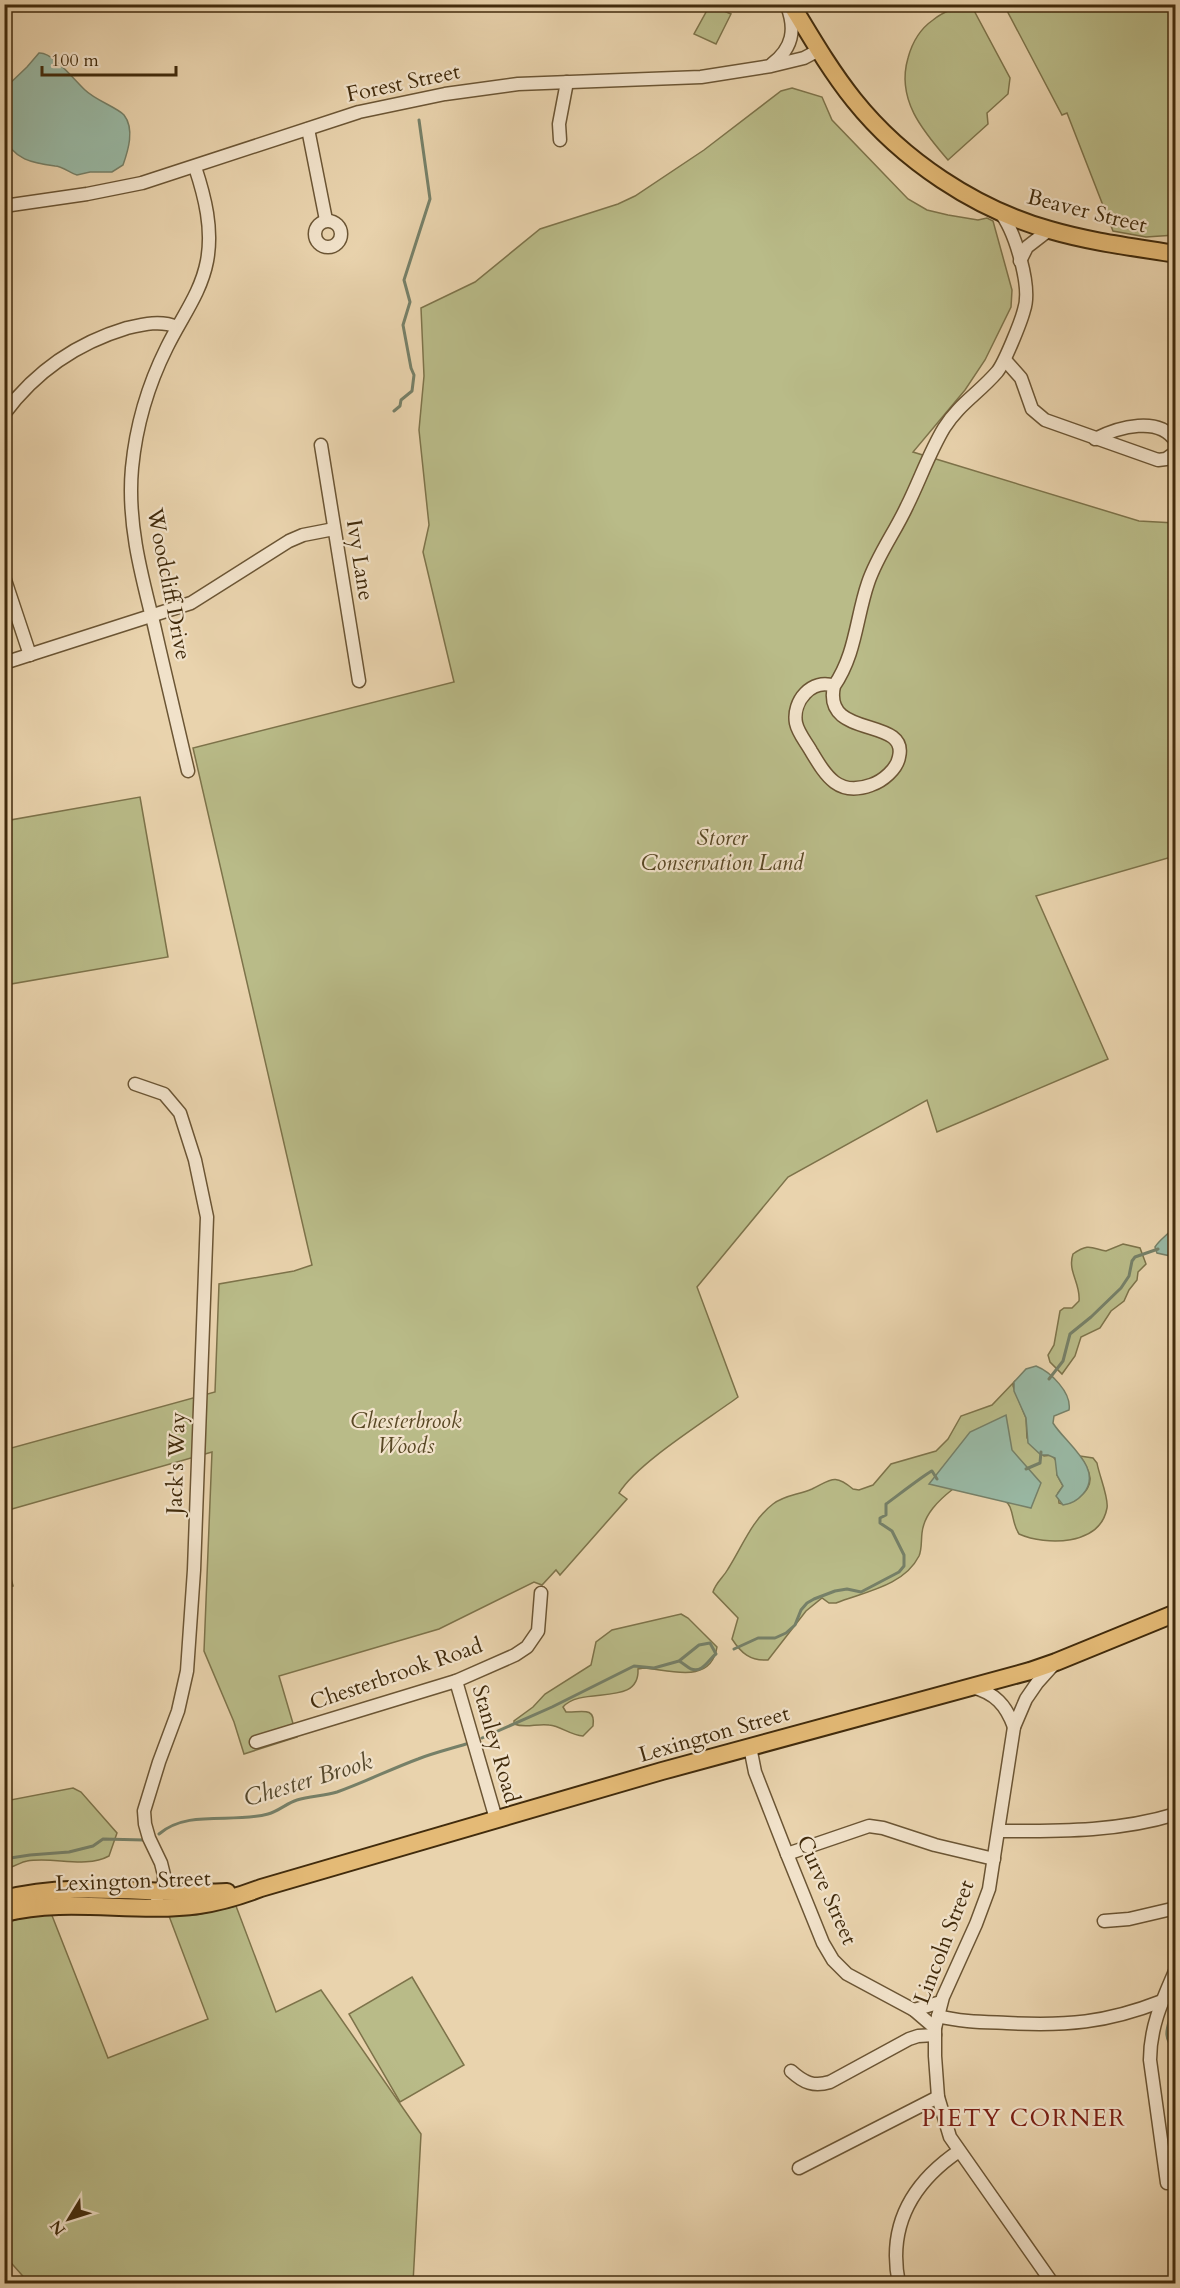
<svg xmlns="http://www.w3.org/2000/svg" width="1180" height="2288" font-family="Cardo,serif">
	<rect width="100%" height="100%" fill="#e9d3ad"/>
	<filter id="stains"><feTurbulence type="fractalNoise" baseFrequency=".00333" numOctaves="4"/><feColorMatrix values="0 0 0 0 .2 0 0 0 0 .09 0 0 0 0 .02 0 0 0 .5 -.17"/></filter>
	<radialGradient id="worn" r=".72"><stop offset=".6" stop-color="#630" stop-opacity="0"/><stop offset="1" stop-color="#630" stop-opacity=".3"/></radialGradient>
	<g fill="#b9bb88" stroke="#7d734a" stroke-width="1.5">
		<path d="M710 5 731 14 716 44 694 34Z"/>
		<path d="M961 5H971L1010 78 1008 94 987 113 988 124 948 160C922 130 896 99 908 58 912 43 920 29 933 20 941 13 952 9 961 5Z"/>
		<path d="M1004 5H1175V235L1146 237 1113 231 1067 113 1062 115Z"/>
		<path d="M792 88 822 97 832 120 908 199 927 210 948 215 978 220 987 218 993 221 1012 290 1011 307 985 360 965 390 913 452 1139 521 1175 523V856L1036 896 1108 1059 937 1132 927 1100 788 1177 697 1287 738 1397C707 1420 637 1463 619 1493L627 1499 560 1575 556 1570 542 1585 534 1582 439 1629 279 1676 297 1737 244 1754 234 1722 204 1651 212 1452 5 1511 4 1450 215 1392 219 1284 294 1271 312 1265 193 748 454 682 423 552 429 525 419 430 424 376 421 308 475 282 540 229 618 204 635 196 704 150 781 91Z"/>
		<path d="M140 797 168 957 5 985V821Z"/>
		<path d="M1123 1244 1140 1248 1146 1264 1138 1272 1137 1280 1129 1290 1124 1301 1111 1311 1100 1328 1081 1337 1075 1356 1062 1374 1050 1362 1048 1355 1054 1345 1060 1311 1064 1308H1072L1079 1301C1081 1284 1067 1271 1073 1254 1089 1243 1091 1248 1106 1251Z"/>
		<path d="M1014 1382 1013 1386 1026 1418 1027 1438 1044 1456 1052 1455 1057 1462V1475L1063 1486 1058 1493 1059 1503C1071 1508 1091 1491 1090 1478 1089 1470 1085 1463 1080 1456L1093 1458 1097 1463C1099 1475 1109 1498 1107 1508 1100 1546 1046 1546 1019 1534 1013 1525 1014 1517 1010 1507 1002 1490 970 1492 953 1489 939 1500 924 1514 922 1533 921 1541 922 1549 919 1556 904 1586 864 1592 836 1603H829L822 1598 806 1611 768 1660C750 1661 741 1653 732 1639L738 1618 713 1592C716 1582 723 1578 728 1569 742 1547 752 1520 773 1504 785 1495 798 1495 812 1489 831 1480 834 1473 853 1489L859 1490 873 1485 891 1464 936 1451 948 1439 961 1416 992 1405Z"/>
		<path d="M4 1551 13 1586 5 1588H4Z"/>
		<path d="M681 1614 688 1618 717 1647C711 1685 670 1670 644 1668L638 1669C640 1708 582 1685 563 1707L566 1712C579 1713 596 1705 593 1726L583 1736C570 1735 561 1726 549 1725 537 1723 526 1729 514 1724V1721L533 1707 545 1694 591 1665 596 1642 612 1630Z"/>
		<path d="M73 1788 81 1792 117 1833 109 1856C85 1869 53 1856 27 1861 21 1862 14 1867 5 1869V1801Z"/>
		<path d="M236 1906 276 2012 321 1990 421 2134 413 2283H29L5 2256V1923L28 1916 51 1913 108 2058 208 2019 169 1916 196 1915Z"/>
		<path d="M412 1977 464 2065 400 2102 349 2014Z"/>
	</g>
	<g fill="#99b9a5" stroke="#768068" stroke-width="1.5">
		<path d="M39 53C53 52 74 80 85 90 95 100 118 108 124 115 135 129 128 151 123 165L112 172H90L77 175C70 173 62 166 55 166 33 163 13 160 4 136L5 88 27 67Z"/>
		<path d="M1175 1226V1257L1157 1253 1155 1247C1160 1239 1169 1234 1175 1226Z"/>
		<path d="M1036 1366C1051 1372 1072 1393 1069 1410L1054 1416 1053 1423C1065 1443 1105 1469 1083 1494 1077 1501 1071 1504 1063 1505L1056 1496 1063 1486 1057 1475 1055 1458 1048 1455H1041L1028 1443 1026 1418 1014 1391V1382L1026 1369Z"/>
		<path d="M1006 1415 1012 1450 1041 1483 1031 1508 929 1484 970 1432Z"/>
	</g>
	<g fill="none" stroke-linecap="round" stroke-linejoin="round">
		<g stroke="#768068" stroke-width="3">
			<path d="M394 411 400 406 401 400 412 391 414 375 411 368 403 325 410 302 404 280 430 199 419 120"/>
			<path d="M1049 1379 1063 1361 1070 1334 1091 1317 1121 1288 1129 1276 1132 1261 1135 1257 1158 1249"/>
			<path d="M1026 1469 1040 1463 1041 1452"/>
			<path d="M734 1649 758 1638H775L786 1633 795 1625 801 1610 807 1603 814 1599 835 1591 847 1589 861 1592 899 1572 904 1566V1555L892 1531 880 1523V1518L886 1515V1504C893 1499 928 1472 932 1471L937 1479"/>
			<path d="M482 1738 552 1707 634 1666 654 1668 679 1661 699 1645 710 1643 716 1654C708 1660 703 1673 691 1669 687 1667 683 1663 679 1661"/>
			<path d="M159 1834C188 1809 233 1824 268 1814 279 1811 287 1803 297 1800 310 1796 324 1796 337 1792 365 1782 391 1769 418 1759 433 1753 450 1749 466 1744"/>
			<path d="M4 1859 30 1855 69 1852 93 1846 103 1839 144 1840"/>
			<path d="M1176 1993C1173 1999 1175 2003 1173 2008 1169 2025 1160 2037 1176 2050"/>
		</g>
		<defs>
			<g id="minor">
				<path d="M772 64C793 48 796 29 787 6"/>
				<path d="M308 129 326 220"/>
				<path d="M560 140 559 124 567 82"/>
				<path d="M4 206 87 194 142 183 359 112 445 94 518 84 701 77 771 66 804 58 819 50"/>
				<circle cx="328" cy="234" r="13"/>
				<path d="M1020 261 1027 247 1049 230"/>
				<path d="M1005 360 1021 378 1032 409 1045 420 1158 460 1166 459 1176 452"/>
				<path d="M4 414C35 372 77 343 127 328 144 324 161 320 177 327"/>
				<path d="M1095 439C1118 427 1160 415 1176 442"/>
				<path d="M321 445 359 681"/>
				<path d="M4 577 30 655"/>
				<path d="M4 663 191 603 289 541 303 535 334 529"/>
				<path d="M834 686C822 740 909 716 899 757 897 769 883 781 871 785 838 797 826 776 811 751 806 742 798 733 796 723 792 701 812 678 834 686 856 654 856 618 868 583 877 556 895 532 907 506 920 480 929 453 944 428 958 405 980 392 997 372 1004 364 1021 322 1024 310 1032 287 1015 230 999 211"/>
				<path d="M188 771C177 723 165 674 154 625 141 574 127 522 132 468 136 426 148 385 167 347 181 318 201 293 207 261 213 229 205 197 195 167"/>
				<path d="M135 1084 164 1094 180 1113 195 1160 207 1217 194 1570 187 1671 178 1711 159 1762 144 1811 145 1824 149 1838 161 1863 164 1875V1884L157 1898"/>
				<path d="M456 1681 496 1819"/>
				<path d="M972 1687C995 1693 1006 1705 1014 1727"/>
				<path d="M256 1742 456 1681 515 1655 527 1647 538 1631 541 1593"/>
				<path d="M750 1747 755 1772 787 1854 823 1943 833 1960 847 1974 914 2010 935 2028"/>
				<path d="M999 1831C1059 1831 1118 1832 1176 1814"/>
				<path d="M787 1854 869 1826 883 1828 935 1845 994 1859"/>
				<path d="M1104 1921 1129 1919 1176 1908"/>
				<path d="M914 2010 941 2002"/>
				<path d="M938 2016C961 2022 984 2022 1007 2023 1066 2026 1106 2023 1162 2001"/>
				<path d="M791 2071C804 2083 814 2087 830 2082L909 2039 918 2036 935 2035"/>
				<path d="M799 2168 938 2097"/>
				<path d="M1167 2183 1150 2060C1150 2026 1163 1999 1176 1969"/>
				<path d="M899 2284C887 2226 912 2183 959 2151"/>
				<path d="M1053 2284 950 2137 938 2097 935 2056V2028L943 1997 976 1924 989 1889 1014 1727 1026 1699 1037 1683 1055 1663"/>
			</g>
			<g id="major">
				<path d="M791 4C811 37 830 70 854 100 902 160 975 209 1050 230 1091 242 1133 247 1176 254"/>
				<path d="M4 1899C77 1880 153 1896 227 1892"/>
				<path d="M4 1913C69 1897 134 1914 199 1905 220 1902 240 1896 261 1888L662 1771 1030 1671 1056 1662 1176 1613"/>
			</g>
		</defs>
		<use href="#minor" stroke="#6b5534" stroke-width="15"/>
		<use href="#major" stroke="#412b0c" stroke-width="20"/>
		<use href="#minor" stroke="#f1e2ca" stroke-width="12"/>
		<use href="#major" stroke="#e4ba76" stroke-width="16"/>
	</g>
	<g text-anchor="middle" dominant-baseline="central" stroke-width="4.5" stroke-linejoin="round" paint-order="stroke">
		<g font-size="22" fill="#412b0c" stroke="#f1e2ca">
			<text transform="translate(403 83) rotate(-12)">Forest Street</text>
			<text transform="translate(1087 211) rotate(14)">Beaver Street</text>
			<text transform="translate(360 560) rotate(81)">Ivy Lane</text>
			<text transform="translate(169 584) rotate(79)">Woodcliff Drive</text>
			<text transform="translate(176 1463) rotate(-88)">Jack's Way</text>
			<text transform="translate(396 1674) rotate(-19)">Chesterbrook Road</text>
			<text transform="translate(714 1734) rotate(-16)">Lexington Street</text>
			<text transform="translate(496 1744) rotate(74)">Stanley Road</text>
			<text transform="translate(133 1881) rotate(-2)">Lexington Street</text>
			<text transform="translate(827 1890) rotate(66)">Curve Street</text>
			<text transform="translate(944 1942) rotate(-69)">Lincoln Street</text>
		</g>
		<g font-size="22" font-style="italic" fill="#594825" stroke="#f1e2ca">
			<text x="722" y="838">Storer<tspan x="722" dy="25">Conservation Land</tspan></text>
			<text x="406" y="1421">Chesterbrook<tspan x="406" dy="25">Woods</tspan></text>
		</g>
		<g font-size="24" font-style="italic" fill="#53472b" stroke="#f1e2ca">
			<text transform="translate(308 1780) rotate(-17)">Chester Brook</text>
		</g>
		<g font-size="24" letter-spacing="1.5" fill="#7a1f14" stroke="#f1e2ca">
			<text x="1024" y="2118">PIETY CORNER</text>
		</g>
	</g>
	<rect width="1180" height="2288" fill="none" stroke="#e9d3ad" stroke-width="24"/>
	<rect x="6" y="6" width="1168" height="2276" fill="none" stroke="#412b0c" stroke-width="3"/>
	<rect x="12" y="12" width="1156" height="2264" fill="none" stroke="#412b0c" stroke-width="1.5"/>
	<g transform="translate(69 2219) rotate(232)" stroke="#f1e2ca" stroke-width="4.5" paint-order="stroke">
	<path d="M0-4.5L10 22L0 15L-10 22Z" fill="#412b0c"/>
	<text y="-9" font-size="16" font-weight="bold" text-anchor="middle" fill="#412b0c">N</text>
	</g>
	<path d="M42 66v9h134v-9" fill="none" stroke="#412b0c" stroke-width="3"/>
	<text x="51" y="66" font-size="18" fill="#412b0c" stroke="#f1e2ca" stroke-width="4.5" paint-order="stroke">100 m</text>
	<rect width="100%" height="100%" filter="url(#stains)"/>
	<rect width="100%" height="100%" fill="url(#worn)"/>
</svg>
